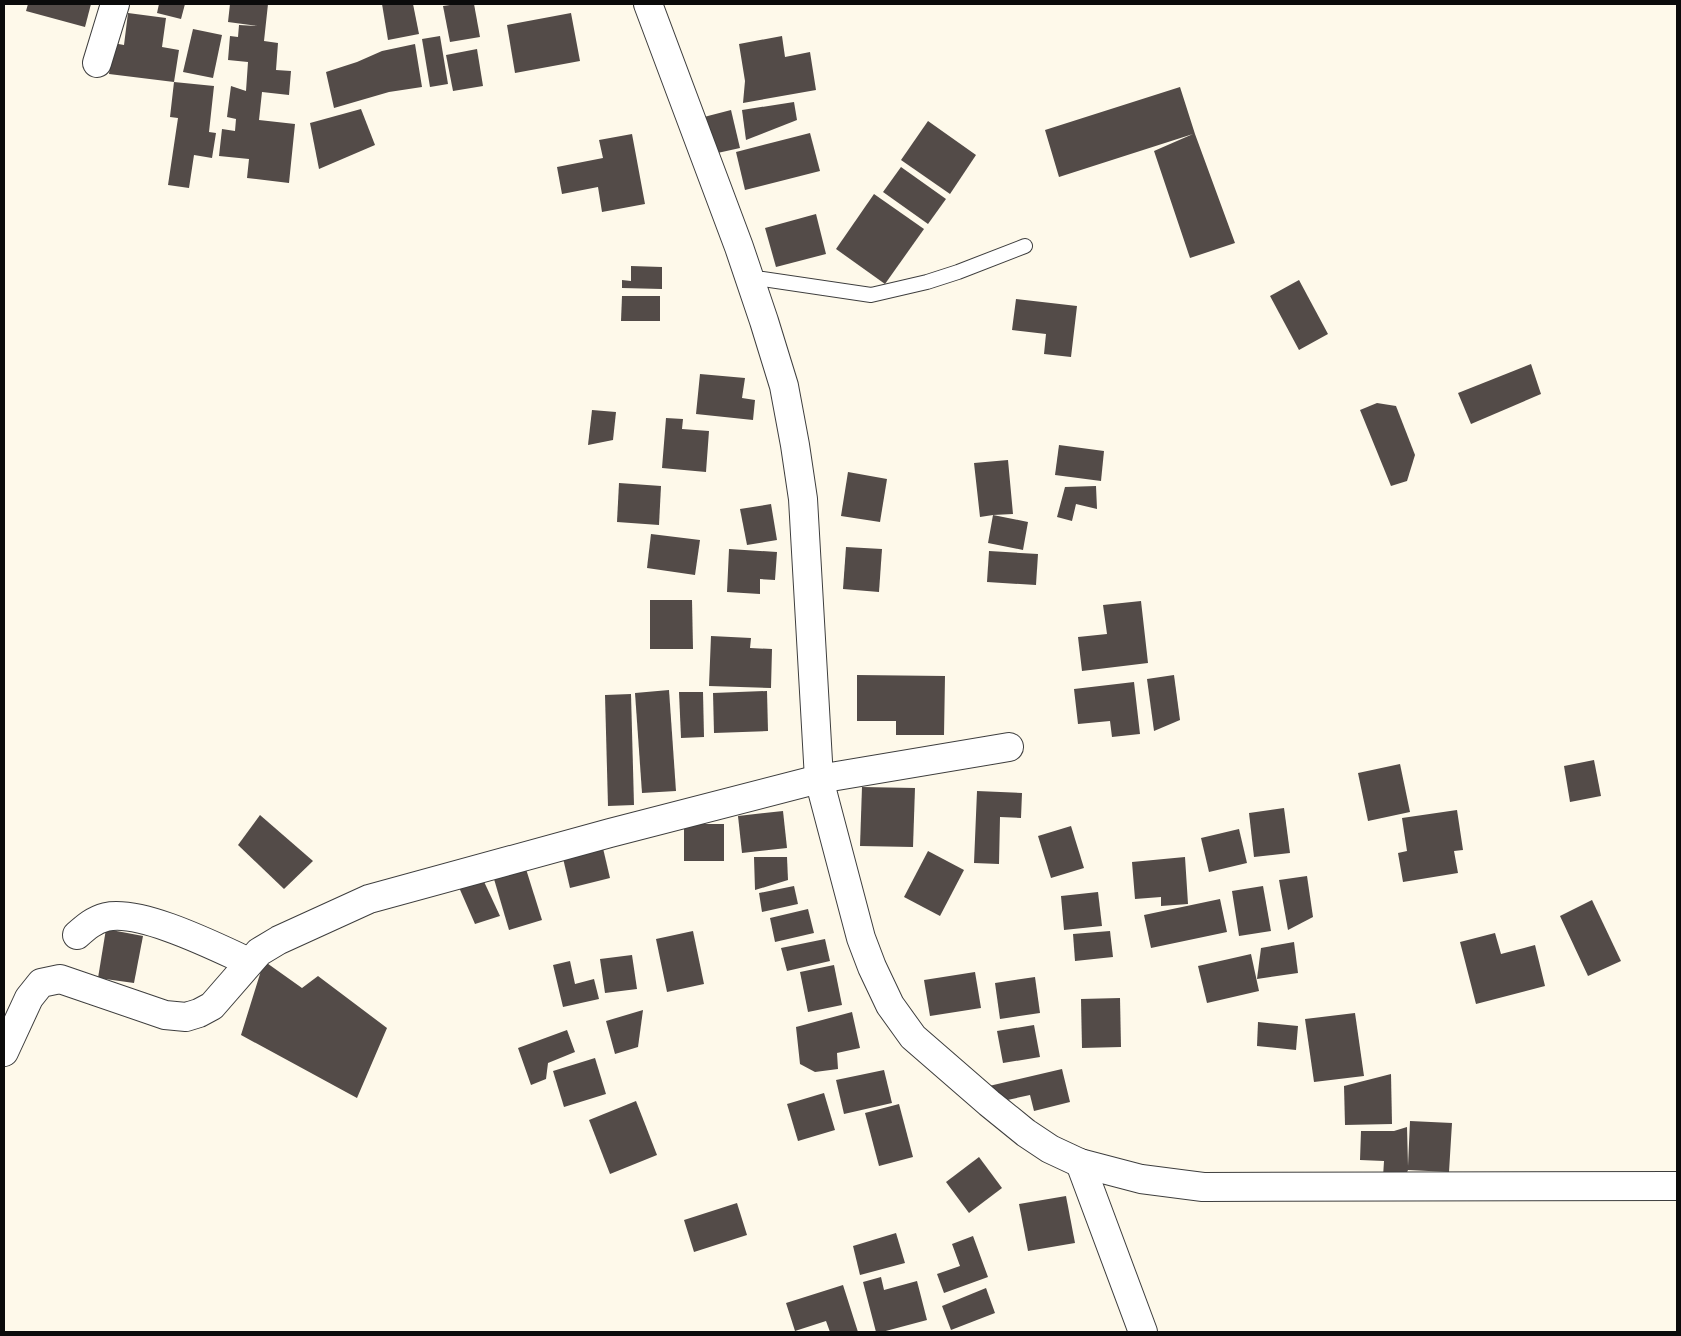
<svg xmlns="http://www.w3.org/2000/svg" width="1681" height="1336" font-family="'IBM Plex Serif',serif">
	<rect width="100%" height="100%" fill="#fef9ea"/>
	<g fill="#534b48">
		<path d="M28 4H91L85 27 26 11Z"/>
		<path d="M159 4H185L181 19 157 13Z"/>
		<path d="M230 4H268L264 41 278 43 276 70 291 71 289 95 262 92 259 120 295 124 289 183 247 178 249 159 219 156 222 129 235 131 236 119 227 117 231 86 246 91 248 62 228 60 230 36 238 37 239 25 258 26 228 22Z"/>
		<path d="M382 4H413L419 34 388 40Z"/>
		<path d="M457 4H474L480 37 450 42 443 6Z"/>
		<path d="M128 13 166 18 162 47 179 50 174 82 109 74 113 43 124 45Z"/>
		<path d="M571 13 580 61 515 73 507 25Z"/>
		<path d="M193 29 222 35 213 78 183 72Z"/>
		<path d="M440 36 448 84 430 87 422 39Z"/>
		<path d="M782 36 785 57 810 52 816 90 743 103 745 81 739 44Z"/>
		<path d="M415 44 422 87 389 92 334 108 326 72 357 62 382 51Z"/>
		<path d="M477 49 483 86 453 91 446 55Z"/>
		<path d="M174 82 214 86 209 132 216 133 212 158 194 155 189 188 168 185 178 118 170 117Z"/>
		<path d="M1180 87 1195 134 1235 243 1190 258 1154 151 1193 134 1059 177 1045 130Z"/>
		<path d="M794 102 797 120 746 140 742 110Z"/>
		<path d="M361 109 375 145 319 169 310 123Z"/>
		<path d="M731 110 740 148 713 154 704 117Z"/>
		<path d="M928 121 976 155 950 194 901 160Z"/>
		<path d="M810 133 820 171 745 190 736 152Z"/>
		<path d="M632 134 645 204 602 212 598 187 562 194 557 167 603 158 599 140Z"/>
		<path d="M901 167 946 199 928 224 883 192Z"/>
		<path d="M874 194 924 229 885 284 836 249Z"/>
		<path d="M816 214 826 254 776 267 765 228Z"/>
		<path d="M631 266 662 267V289L622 288V280L631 281Z"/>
		<path d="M1299 280 1328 334 1299 350 1270 296Z"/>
		<path d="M622 296H660V321H621Z"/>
		<path d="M1016 299 1077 306 1071 357 1044 354 1046 334 1012 330Z"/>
		<path d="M1531 364 1541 394 1471 424 1458 393Z"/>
		<path d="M700 374 745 378 742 398 755 400 753 420 696 414Z"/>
		<path d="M1377 403 1396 406 1415 455 1407 481 1391 486 1360 410Z"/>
		<path d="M592 410 616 412 613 440 588 445Z"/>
		<path d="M666 418 683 419 682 429 709 431 706 472 662 468Z"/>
		<path d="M1059 445 1104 451 1101 481 1055 475Z"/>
		<path d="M1008 460 1013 514 993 515 1028 522 1023 550 988 543 993 515 980 517 974 463Z"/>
		<path d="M848 472 887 479 880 522 841 516Z"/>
		<path d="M619 483 661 486 659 525 617 522Z"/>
		<path d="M1096 486 1097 509 1076 504 1072 521 1057 517 1065 487Z"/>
		<path d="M771 504 777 540 747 545 740 509Z"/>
		<path d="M651 534 700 540 695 575 647 568Z"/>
		<path d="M846 547 882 549 879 592 843 589Z"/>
		<path d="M729 549 777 552 775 580 760 579V594L727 592Z"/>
		<path d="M989 551 1038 554 1036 585 987 582Z"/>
		<path d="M650 600H692L693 649H650Z"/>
		<path d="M1141 601 1148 663 1082 671 1078 637 1107 634 1103 605Z"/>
		<path d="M711 636 751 638 750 648 772 649 771 688 709 686Z"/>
		<path d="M857 675 945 676 944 735H896V721H857Z"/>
		<path d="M1174 675 1180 720 1154 731 1147 679Z"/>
		<path d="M1134 682 1140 734 1112 737 1110 721 1078 724 1074 689Z"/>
		<path d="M669 690 676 791 642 793 635 693Z"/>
		<path d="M767 691 768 731 714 733 713 693Z"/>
		<path d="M679 692H703L704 737 681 738Z"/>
		<path d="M631 694 634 805 608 806 605 695Z"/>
		<path d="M1594 760 1601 796 1570 802 1564 766Z"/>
		<path d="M1400 764 1410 812 1368 821 1358 773Z"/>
		<path d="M862 787 915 788 913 847 860 846Z"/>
		<path d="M977 791 1022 793 1021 818 1000 817 999 864 974 863Z"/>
		<path d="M1284 808 1290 853 1254 857 1249 813Z"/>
		<path d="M1457 810 1463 850 1454 851 1458 873 1403 882 1398 853 1407 851 1402 818Z"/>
		<path d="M783 811 787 848 742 853 738 816Z"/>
		<path d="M260 815 313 861 284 889 238 845Z"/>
		<rect x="684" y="824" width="40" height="37"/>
		<path d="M1071 826 1084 868 1051 878 1038 836Z"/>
		<path d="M1239 829 1247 863 1209 872 1201 838Z"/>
		<path d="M602 844 610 878 570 888 562 854Z"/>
		<path d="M928 851 964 870 940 916 904 897Z"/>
		<path d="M754 857H787L788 880 755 890Z"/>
		<path d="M1185 857 1188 904 1161 906V897L1135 899 1132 862Z"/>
		<path d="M526 869 542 920 509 930 494 879Z"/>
		<path d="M480 873 500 916 475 924 454 876Z"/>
		<path d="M1307 876 1313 917 1288 930 1279 880Z"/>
		<path d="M794 886 798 904 762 912 759 893Z"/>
		<path d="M1263 886 1271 931 1239 936 1232 891Z"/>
		<path d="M1098 892 1102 926 1064 930 1061 896Z"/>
		<path d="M1220 899 1227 932 1151 948 1144 915Z"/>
		<path d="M1592 900 1621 961 1588 976 1560 916Z"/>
		<path d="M808 909 814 933 775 942 770 918Z"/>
		<path d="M106 929 143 936 134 983 98 978Z"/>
		<path d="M693 931 704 984 667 992 656 939Z"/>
		<path d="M1110 931 1113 957 1075 961 1073 934Z"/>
		<path d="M1495 933 1501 954 1535 945 1545 986 1476 1004 1460 942Z"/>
		<path d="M825 939 830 961 787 971 781 948Z"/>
		<path d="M1294 942 1298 973 1257 979 1261 948Z"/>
		<path d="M1251 954 1259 991 1207 1003 1198 966Z"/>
		<path d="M632 955 637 989 605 993 600 959Z"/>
		<path d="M264 961 302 988 318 976 387 1028 357 1098 241 1035Z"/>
		<path d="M570 961 575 984 594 979 599 999 563 1007 553 965Z"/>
		<path d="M834 965 842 1005 808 1012 800 972Z"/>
		<path d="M975 972 981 1008 930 1016 924 980Z"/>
		<path d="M1035 977 1040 1013 1000 1019 995 983Z"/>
		<path d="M1120 998 1121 1047 1082 1048 1081 999Z"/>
		<path d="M643 1010 638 1047 615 1054 606 1021Z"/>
		<path d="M852 1012 860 1048 837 1053 838 1069 815 1072 800 1064 796 1027Z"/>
		<path d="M1355 1013 1364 1076 1314 1082 1305 1019Z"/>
		<path d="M1258 1022 1298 1026 1296 1050 1257 1046Z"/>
		<path d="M1034 1025 1040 1057 1003 1063 997 1031Z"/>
		<path d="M567 1030 575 1052 548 1063 546 1079 531 1085 518 1048Z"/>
		<path d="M595 1058 606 1094 564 1107 553 1071Z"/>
		<path d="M1062 1069 1070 1102 1034 1111 1030 1095 998 1102 989 1086Z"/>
		<path d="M884 1070 892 1103 844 1114 836 1080Z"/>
		<path d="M1391 1074 1392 1124 1345 1125 1344 1086Z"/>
		<path d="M824 1093 835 1130 798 1141 787 1104Z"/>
		<path d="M636 1101 657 1155 610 1174 589 1120Z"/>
		<path d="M899 1104 913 1157 879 1166 865 1113Z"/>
		<path d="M1410 1121 1452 1123 1449 1172 1408 1170 1405 1177H1383L1384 1161 1360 1160 1361 1131H1394L1407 1127 1408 1166Z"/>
		<path d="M979 1157 1002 1188 969 1213 946 1182Z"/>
		<path d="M1066 1196 1075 1243 1028 1251 1019 1204Z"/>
		<path d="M737 1203 747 1235 694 1252 684 1220Z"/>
		<path d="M896 1233 905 1263 860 1275 853 1246Z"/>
		<path d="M973 1236 988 1277 944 1293 937 1274 960 1266 952 1244Z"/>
		<path d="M881 1277 884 1290 917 1281 927 1320 882 1332H876L863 1282Z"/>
		<path d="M843 1285 858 1332H830L826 1321 795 1331 786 1303Z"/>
		<path d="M986 1288 995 1313 951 1330 942 1306Z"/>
	</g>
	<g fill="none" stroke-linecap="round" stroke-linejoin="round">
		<defs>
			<path id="lane" d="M749 277 871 295 927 282 958 272 1025 246"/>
			<g id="street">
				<path d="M648 4 739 247 764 321 784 386 795 445 803 499 819 779 861 938 872 967 890 1005 913 1037 989 1103 1026 1133 1050 1149 1080 1163 1141 1179 1203 1187 1677 1186"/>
				<path d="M97 63 115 4"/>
				<path d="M77 935C86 927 94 920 106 917 141 909 216 947 249 962"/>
				<path d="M4 1052 29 998 41 983 60 979 165 1015 186 1017 199 1013 212 1006 259 952 279 940 369 899 610 833 819 779 1009 747"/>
				<path d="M1080 1163 1143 1332"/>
			</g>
		</defs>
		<use href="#lane" stroke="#3e3e3e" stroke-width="16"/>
		<use href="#street" stroke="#3e3e3e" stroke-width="30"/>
		<use href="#lane" stroke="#fff" stroke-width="14"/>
		<use href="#street" stroke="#fff" stroke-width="28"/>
	</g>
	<rect width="1681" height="1336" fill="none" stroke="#0b0b0b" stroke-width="10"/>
</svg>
